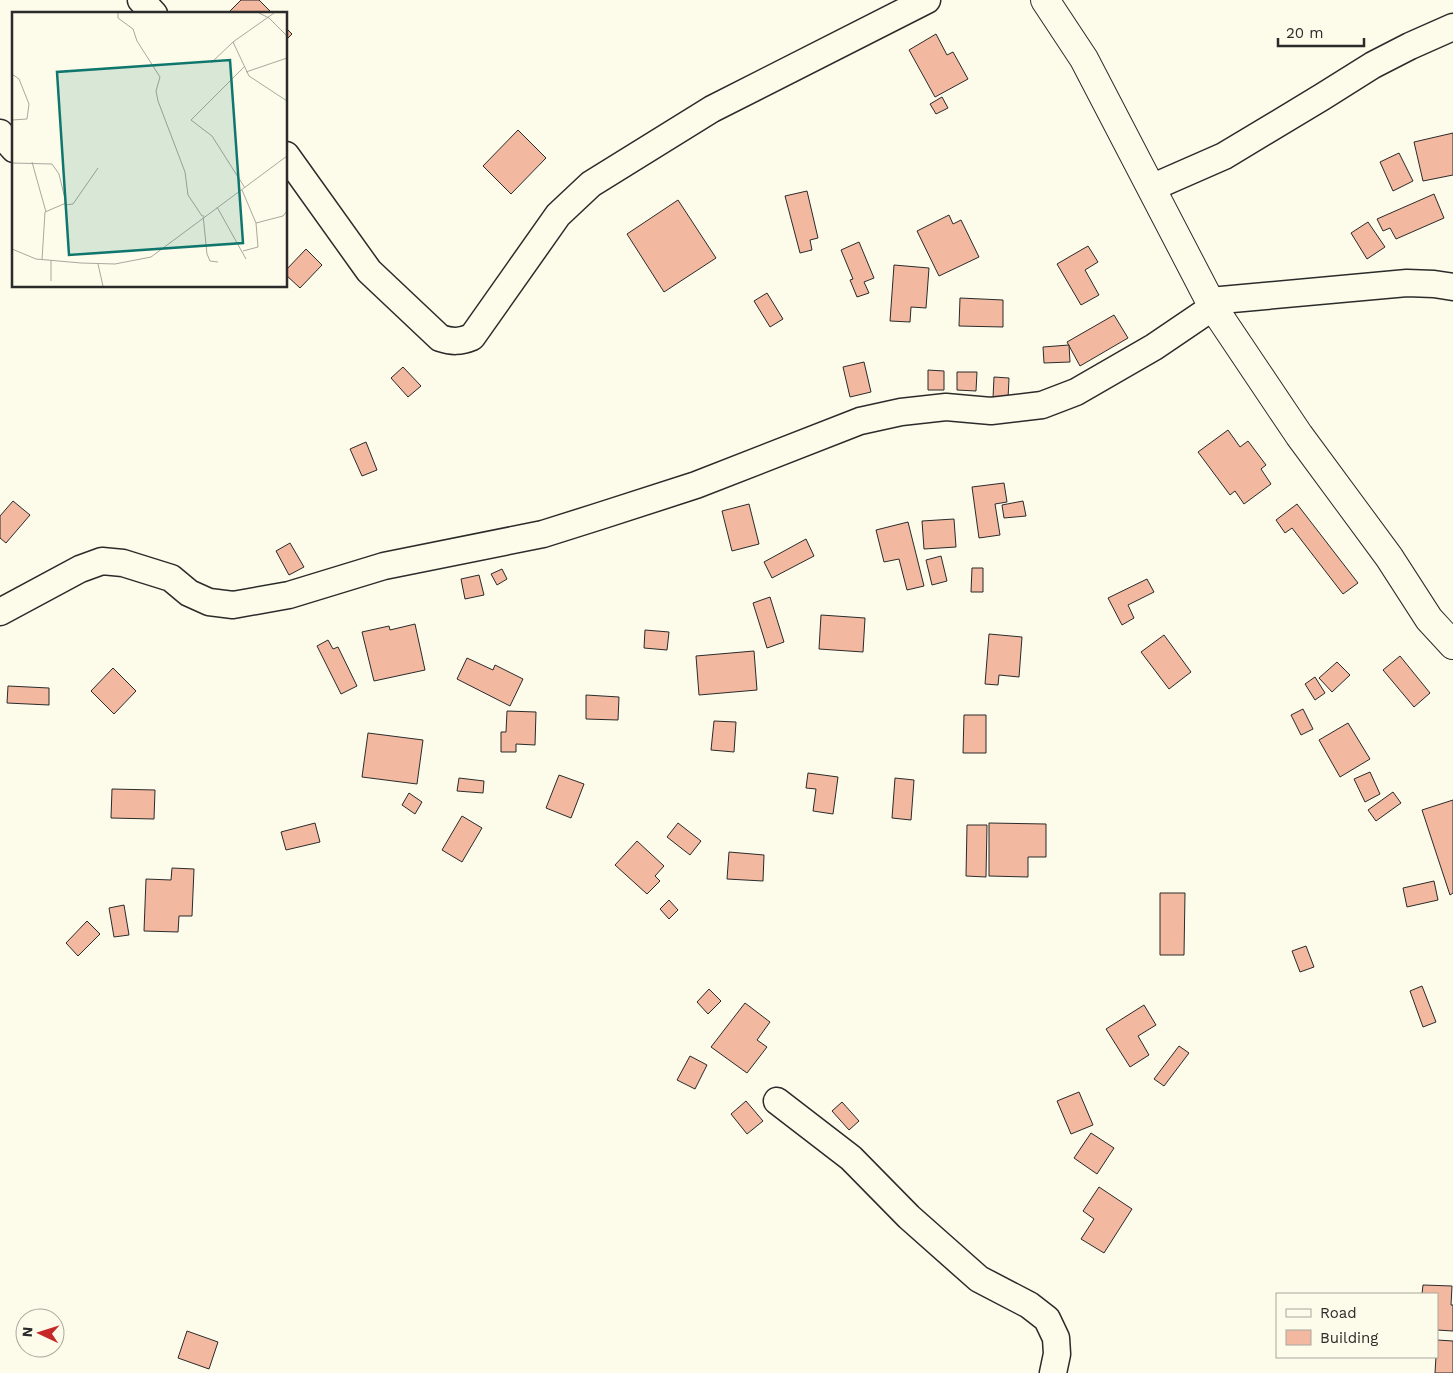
<svg xmlns="http://www.w3.org/2000/svg" width="1453" height="1373" font-family="'Work Sans',sans-serif">
	<rect width="100%" height="100%" fill="#fdfbea"/>
	<g fill="#f2b8a0" stroke="#2b2b2b">
		<path d="M241 0H259L273 14H227Z"/>
		<path d="M286 28 292 34 286 40Z"/>
		<path d="M936 34 947 55 953 52 968 79 935 97 909 50Z"/>
		<path d="M942 97 948 108 936 114 930 104Z"/>
		<path d="M518 130 546 158 511 194 483 166Z"/>
		<path d="M1453 133V175L1423 181 1414 142Z"/>
		<path d="M1399 153 1413 181 1393 191 1380 162Z"/>
		<path d="M807 191 818 238 810 240 812 250 800 253 785 196Z"/>
		<path d="M1434 194 1444 218 1396 239 1390 228 1383 231 1377 219Z"/>
		<path d="M678 200 716 258 664 292 627 234Z"/>
		<path d="M949 215 953 224 961 220 979 257 939 276 917 231Z"/>
		<path d="M1368 222 1385 247 1367 259 1351 233Z"/>
		<path d="M859 242 874 278 864 282 869 293 857 297 850 280 853 279 841 250Z"/>
		<path d="M1088 246 1098 262 1085 270 1099 295 1081 305 1057 264Z"/>
		<path d="M306 249 322 265 300 288 286 275V270Z"/>
		<path d="M894 265 929 268 926 308 911 307 910 322 890 321Z"/>
		<path d="M767 293 783 319 770 327 754 301Z"/>
		<path d="M960 298 1003 300V327L959 326Z"/>
		<path d="M1114 315 1128 338 1080 366 1067 342Z"/>
		<path d="M1069 345 1070 362 1044 363 1043 347Z"/>
		<path d="M864 362 871 392 850 397 843 367Z"/>
		<path d="M403 367 421 386 408 397 391 378Z"/>
		<path d="M928 370 944 371V390H928Z"/>
		<path d="M957 372H977L976 391 957 390Z"/>
		<path d="M994 377 1009 378 1008 399 993 398Z"/>
		<path d="M1228 430 1240 447 1248 441 1266 465 1261 469 1271 484 1244 504 1235 491 1230 495 1198 452Z"/>
		<path d="M366 442 377 470 362 476 350 449Z"/>
		<path d="M1004 483 1007 502 995 504 1000 535 979 538 972 487Z"/>
		<path d="M13 501 30 515 6 543 0 538V516Z"/>
		<path d="M1023 501 1026 516 1004 518 1002 505Z"/>
		<path d="M749 504 759 544 732 551 722 511Z"/>
		<path d="M1297 504 1358 583 1343 594 1292 528 1285 533 1276 520Z"/>
		<path d="M954 519 956 547 924 549 922 521Z"/>
		<path d="M908 522 924 586 907 590 899 559 884 562 876 530Z"/>
		<path d="M806 539 814 556 772 578 764 562Z"/>
		<path d="M290 543 304 567 289 575 276 551Z"/>
		<path d="M941 556 947 581 932 585 926 560Z"/>
		<path d="M972 568H983V592H971Z"/>
		<path d="M502 569 507 579 497 585 491 574Z"/>
		<path d="M479 575 484 595 465 599 461 579Z"/>
		<path d="M1147 579 1154 592 1128 605 1134 618 1122 625 1108 598Z"/>
		<path d="M770 597 784 642 767 648 753 603Z"/>
		<path d="M821 615 865 618 863 652 819 649Z"/>
		<path d="M415 624 425 670 374 681 362 632 389 626 390 630Z"/>
		<path d="M645 630 669 632 667 650 644 648Z"/>
		<path d="M989 634 1022 637 1019 677 999 675 998 685 985 684Z"/>
		<path d="M1164 635 1191 672 1169 689 1141 652Z"/>
		<path d="M328 640 333 649 338 647 357 686 341 694 317 646Z"/>
		<path d="M754 651 757 690 699 695 696 656Z"/>
		<path d="M1400 656 1430 693 1414 707 1383 670Z"/>
		<path d="M467 658 493 670 495 665 523 679 510 706 457 679Z"/>
		<path d="M1337 662 1350 675 1332 692 1319 678Z"/>
		<path d="M113 668 136 691 114 714 91 691Z"/>
		<path d="M1315 677 1325 693 1315 700 1305 684Z"/>
		<path d="M8 686 49 688V705L7 703Z"/>
		<path d="M586 695 619 697 618 720 586 719Z"/>
		<path d="M1303 709 1313 729 1301 735 1291 715Z"/>
		<path d="M507 711 536 712 535 745 516 744V752H501V732H506Z"/>
		<path d="M964 715H986V753H963Z"/>
		<path d="M714 721 736 722 734 752 711 750Z"/>
		<path d="M1348 723 1370 759 1340 777 1319 740Z"/>
		<path d="M368 733 423 740 417 784 362 777Z"/>
		<path d="M1370 772 1380 794 1365 802 1354 779Z"/>
		<path d="M808 773 838 777 833 814 813 811 816 789 806 788Z"/>
		<path d="M559 775 584 784 571 818 546 808Z"/>
		<path d="M459 778 484 781 483 793 457 791Z"/>
		<path d="M895 778 914 780 911 820 892 818Z"/>
		<path d="M112 789 155 790 154 819 111 818Z"/>
		<path d="M1393 792 1401 803 1376 821 1368 810Z"/>
		<path d="M409 793 422 802 415 814 402 805Z"/>
		<path d="M1453 800V893L1450 895 1422 810Z"/>
		<path d="M462 816 482 828 462 862 442 850Z"/>
		<path d="M315 823 320 842 286 850 281 832Z"/>
		<path d="M678 823 701 841 690 855 667 837Z"/>
		<path d="M989 823 1046 824V857H1028V877L989 876Z"/>
		<path d="M967 825H987L986 877 966 876Z"/>
		<path d="M637 841 664 866 655 876 660 881 647 894 615 865Z"/>
		<path d="M729 852 764 855 763 881 727 879Z"/>
		<path d="M172 868 194 869 192 916H179L178 932 144 931 146 879 171 880Z"/>
		<path d="M1434 881 1438 900 1407 907 1403 888Z"/>
		<path d="M1160 893H1185L1184 955H1160Z"/>
		<path d="M669 900 678 910 669 919 660 909Z"/>
		<path d="M124 905 129 935 114 937 109 908Z"/>
		<path d="M87 921 100 934 78 956 66 943Z"/>
		<path d="M1306 946 1314 967 1300 972 1292 951Z"/>
		<path d="M1422 986 1436 1022 1423 1027 1410 991Z"/>
		<path d="M709 989 721 1001 708 1014 697 1002Z"/>
		<path d="M745 1003 770 1022 757 1040 767 1047 747 1073 711 1047Z"/>
		<path d="M1144 1005 1156 1025 1138 1036 1149 1055 1130 1067 1106 1029Z"/>
		<path d="M1179 1046 1189 1053 1164 1086 1154 1079Z"/>
		<path d="M690 1056 707 1065 695 1089 677 1080Z"/>
		<path d="M1079 1092 1093 1125 1071 1134 1057 1101Z"/>
		<path d="M746 1101 763 1121 747 1134 731 1114Z"/>
		<path d="M842 1102 859 1121 849 1130 832 1111Z"/>
		<path d="M1091 1133 1114 1148 1097 1174 1074 1158Z"/>
		<path d="M1099 1187 1132 1209 1104 1253 1081 1239 1094 1219 1083 1211Z"/>
		<path d="M1423 1285 1452 1286 1451 1305H1453V1331L1437 1330V1294H1422Z"/>
		<path d="M187 1331 218 1342 209 1369 178 1358Z"/>
		<path d="M1437 1340 1453 1341V1373H1435Z"/>
	</g>
	<g fill="none" stroke-linecap="round" stroke-linejoin="round">
		<defs>
			<g id="minor">
				<path d="M141 0 154 14"/>
				<path d="M0 133 14 149"/>
				<path d="M286 155 369 271 440 338C452 342 460 342 472 337L558 215 591 184 712 109 927 0"/>
				<path d="M1151 188 1224 156 1322 97 1373 65 1410 46 1453 27"/>
				<path d="M1210 301 1407 283 1434 284 1453 287"/>
				<path d="M0 612 80 569 102 561 123 563 171 578 189 593 209 602 233 605 289 595 384 566 543 534 600 516 696 485 860 421 901 412 946 407 991 411 1042 405 1076 392 1154 347 1213 307"/>
				<path d="M777 1101 851 1158 909 1217 979 1279 1029 1305 1047 1319 1056 1338 1057 1354 1053 1373"/>
			</g>
			<path id="tertiary" d="M1045 0 1084 59 1213 307 1299 435 1389 557 1429 619 1453 645"/>
		</defs>
		<use href="#minor" stroke="#2b2b2b" stroke-width="29"/>
		<use href="#tertiary" stroke="#2b2b2b" stroke-width="30"/>
		<use href="#minor" stroke="#fdfbea" stroke-width="26"/>
		<use href="#tertiary" stroke="#fdfbea" stroke-width="28"/>
	</g>
	<g transform="translate(12 12)">
		<rect width="275" height="275" fill="#fdfbea"/>
		<path fill="none" stroke="#a9a89e" stroke-width="1" d="M106 1V6L121 17 125 29 148 65 144 79 146 89 173 160 176 183 190 204M247 1 257 6 275 24M221 30 237 64 275 89M199 51 221 30 262 1M232 55 179 108 200 124 233 176M234 60 275 46M0 62 7 67 17 92 15 107 0 108M20 150 34 200M0 151 40 152 47 162 54 191 33 200 30 248M230 178 244 211 271 204 275 199M53 193 61 192 86 156M205 195 234 247M191 203 195 242 198 249 206 250M0 237 24 247 69 251 103 252 139 245 275 144M231 239 246 235 244 211M39 248V269M86 252 91 274"/>
		<path fill="#0f766e" fill-opacity="0.15" stroke="#0f766e" stroke-width="2.5" d="M218 48 231 231 57 243 45 60Z"/>
		<rect width="275" height="275" fill="none" stroke="#2b2b2b" stroke-width="2.5"/>
	</g>
	<rect x="1276" y="1293" width="162" height="65" fill="#fdfbea" stroke="#a9a89e"/>
	<rect x="1286" y="1309" width="25" height="8" fill="#fdfbea" stroke="#a9a89e"/>
	<text x="1320" y="1318" font-size="15" fill="#2b2b2b">Road</text>
	<rect x="1286" y="1330" width="25" height="15" fill="#f2b8a0" stroke="#a9a89e"/>
	<text x="1320" y="1343" font-size="15" fill="#2b2b2b">Building</text>
	<g transform="translate(40 1333) rotate(274)"><circle r="24" fill="#fdfbea" stroke="#a9a89e"/>
	<path d="M0-4L9 19L0 12L-9 19Z" fill="#c62828"/>
	<text y="-8" font-size="14" font-weight="bold" text-anchor="middle" fill="#2b2b2b">N</text>
	</g>
	<path d="M1278 38v8h86v-8" fill="none" stroke="#2b2b2b" stroke-width="2.5"/>
	<text x="1286" y="38" font-size="15" fill="#2b2b2b" stroke="#fdfbea" stroke-width="4" paint-order="stroke">20 m</text>
</svg>
